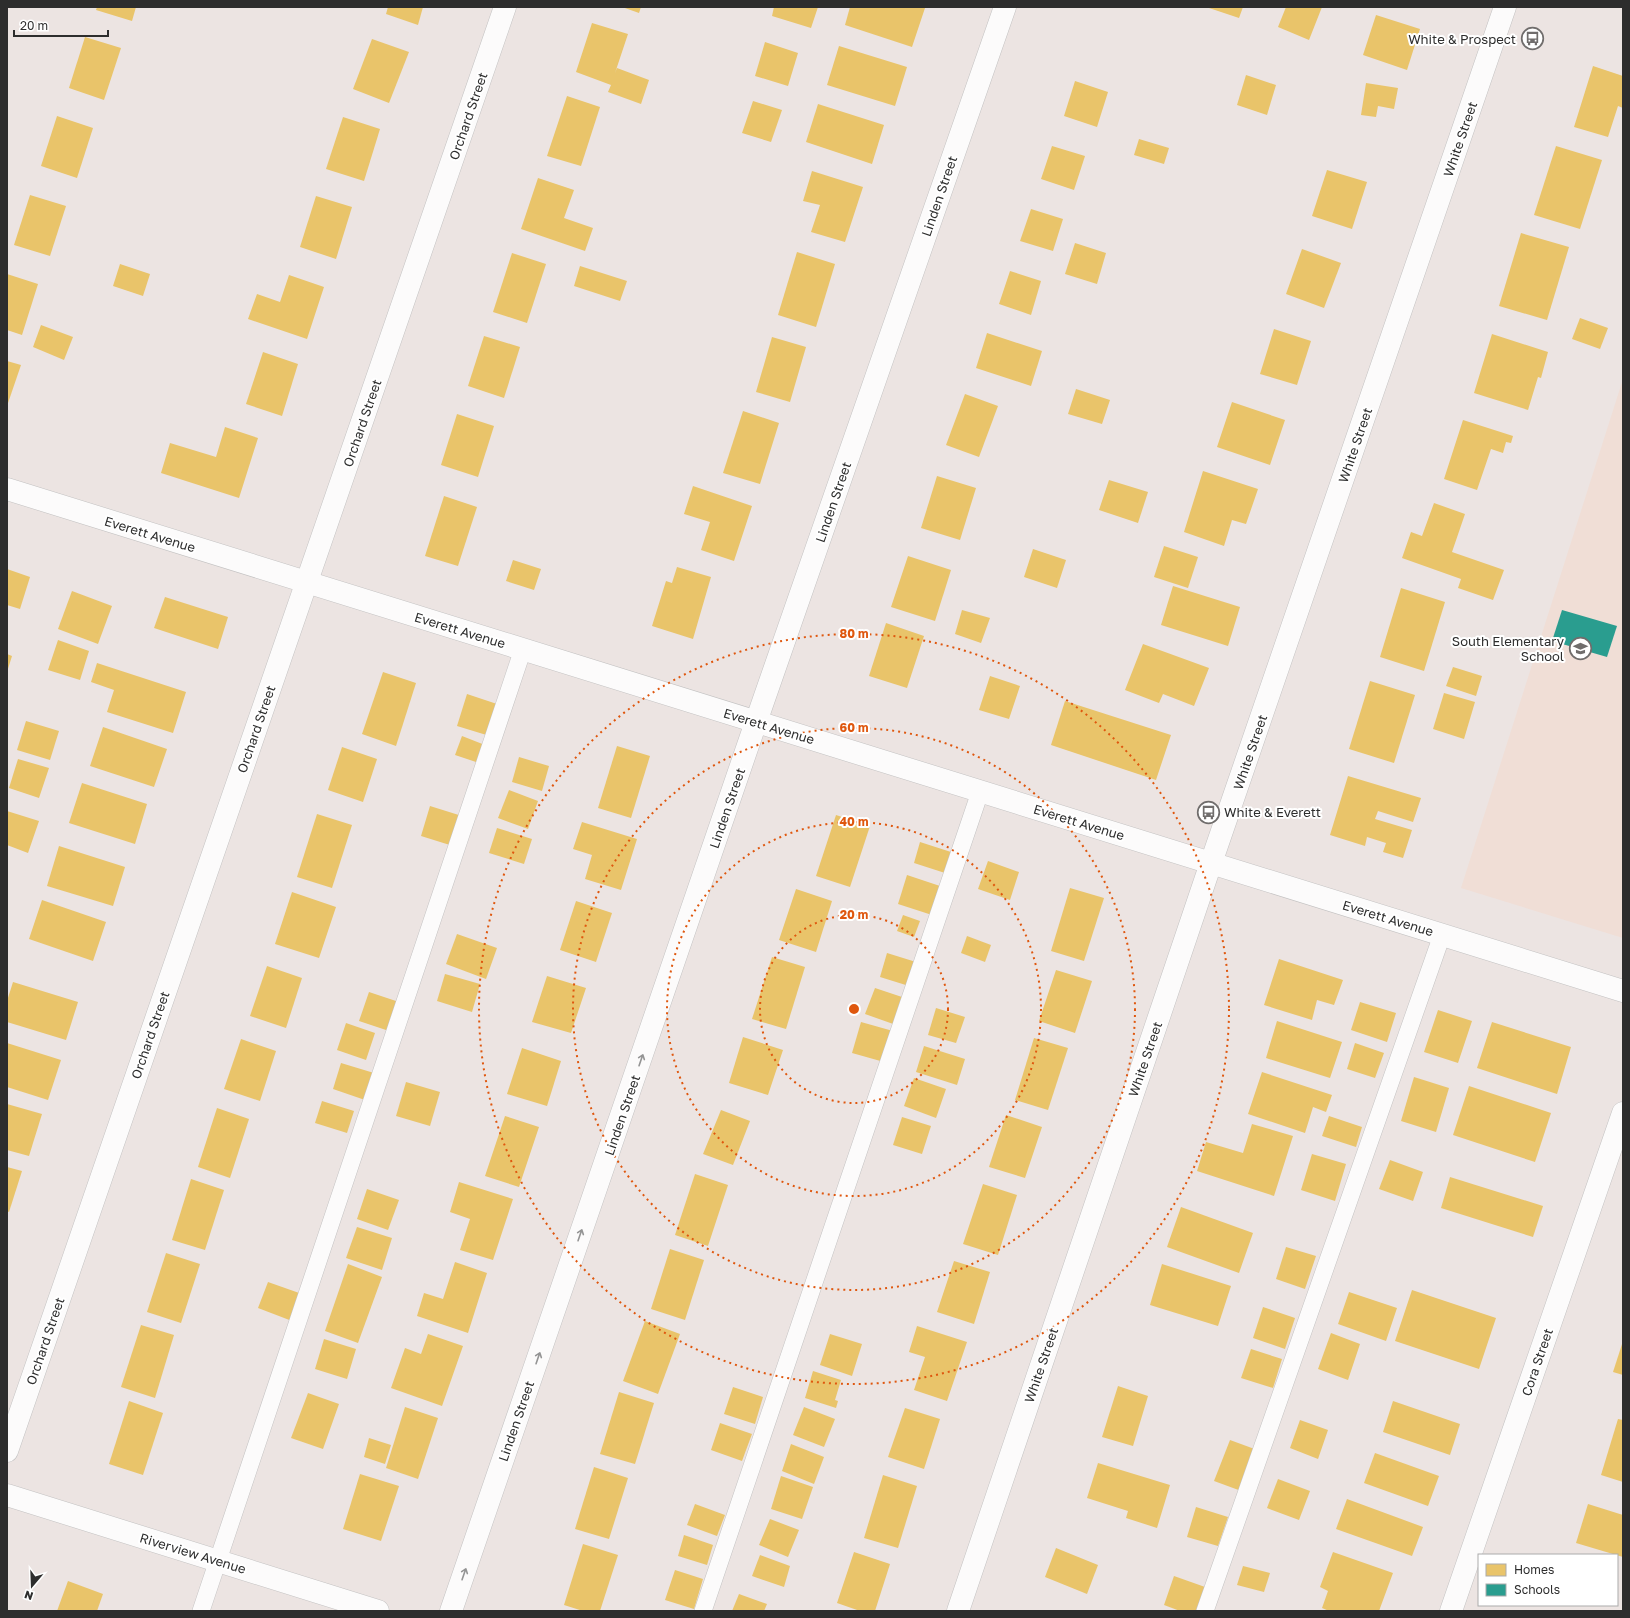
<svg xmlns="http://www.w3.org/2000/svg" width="1630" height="1618" font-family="'Golos Text',sans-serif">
	<rect width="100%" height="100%" fill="#ece4e2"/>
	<path fill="#f0ded6" d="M1623 379V938L1461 888Z"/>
	<g fill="#e9c46a">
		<path d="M97 7H136L132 21 96 10Z"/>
		<path d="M388 7H423L418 25 386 14Z"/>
		<path d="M622 7H641L639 13Z"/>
		<path d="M774 7H818L811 28 772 16Z"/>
		<path d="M850 7H923L925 8 912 47 845 25Z"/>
		<path d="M1206 7H1243L1239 18Z"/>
		<path d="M1286 7H1322L1309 40 1278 27Z"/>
		<path d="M1376 15 1420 29 1407 70 1363 55Z"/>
		<path d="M592 23 628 34 615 73 617 68 649 80 641 104 608 92 611 85 576 72Z"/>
		<path d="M85 37 121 48 104 100 69 88Z"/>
		<path d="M372 39 409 52 389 103 353 89Z"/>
		<path d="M765 42 798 53 788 86 755 76Z"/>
		<path d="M839 46 907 67 895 106 827 85Z"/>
		<path d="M1593 66 1623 76V108L1618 106 1608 137 1574 127Z"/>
		<path d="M1246 75 1276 85 1267 115 1237 105Z"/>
		<path d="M1075 81 1108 92 1097 127 1064 116Z"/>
		<path d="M1366 83 1398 88 1394 109 1378 106 1376 117 1361 115Z"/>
		<path d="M567 96 600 107 581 166 547 156Z"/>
		<path d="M753 101 782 110 771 142 742 133Z"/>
		<path d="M818 104 884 125 872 164 806 142Z"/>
		<path d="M57 116 93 128 77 178 41 166Z"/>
		<path d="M343 117 380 129 364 181 326 169Z"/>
		<path d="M1139 139 1169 148 1164 164 1134 155Z"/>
		<path d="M1052 146 1085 156 1074 190 1041 179Z"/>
		<path d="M1556 146 1602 160 1580 229 1534 215Z"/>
		<path d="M1327 170 1367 182 1352 229 1312 216Z"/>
		<path d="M812 171 863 187 845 242 811 232 820 205 803 201Z"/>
		<path d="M538 178 574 190 564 218 593 228 585 251 521 229Z"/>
		<path d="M30 195 66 206 50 256 14 245Z"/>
		<path d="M316 196 352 207 336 259 300 247Z"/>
		<path d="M1031 209 1063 219 1053 251 1020 241Z"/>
		<path d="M1521 233 1569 247 1547 320 1499 306Z"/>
		<path d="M1075 243 1106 253 1097 284 1065 274Z"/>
		<path d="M1302 249 1341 263 1324 308 1286 294Z"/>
		<path d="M797 252 835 264 816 327 778 315Z"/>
		<path d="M512 253 546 264 527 323 493 312Z"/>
		<path d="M120 264 150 274 143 296 113 286Z"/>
		<path d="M580 266 627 281 620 301 574 286Z"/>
		<path d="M1010 271 1041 281 1031 315 999 304Z"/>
		<path d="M7 274 38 284 22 335 7 330Z"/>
		<path d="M289 275 324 287 307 339 248 319 257 294 280 302Z"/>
		<path d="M1580 318 1608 328 1600 349 1572 339Z"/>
		<path d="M41 325 73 337 64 360 33 347Z"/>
		<path d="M1274 329 1311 341 1297 385 1260 374Z"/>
		<path d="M987 333 1042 351 1031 386 976 368Z"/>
		<path d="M1492 334 1548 352 1541 378 1538 377 1528 410 1474 393Z"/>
		<path d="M484 336 520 347 504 398 468 386Z"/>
		<path d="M772 337 806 347 790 402 756 392Z"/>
		<path d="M263 352 298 364 282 416 246 404Z"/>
		<path d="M7 361 21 365 7 406Z"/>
		<path d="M1076 389 1110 400 1102 424 1068 414Z"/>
		<path d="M965 394 998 406 979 457 946 445Z"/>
		<path d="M1232 402 1285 420 1270 465 1217 447Z"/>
		<path d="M743 411 779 423 760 484 723 473Z"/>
		<path d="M457 414 494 426 478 477 441 465Z"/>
		<path d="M1463 420 1513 436 1511 443 1506 442 1503 453 1491 449 1477 490 1444 479Z"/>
		<path d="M225 427 258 438 239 498 161 473 170 443 216 457Z"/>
		<path d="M1203 471 1258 489 1246 524 1232 520 1224 546 1184 532Z"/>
		<path d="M937 476 976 488 960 540 921 528Z"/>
		<path d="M1109 480 1148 492 1138 523 1099 510Z"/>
		<path d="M693 486 752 506 734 561 701 550 710 522 684 514Z"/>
		<path d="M444 496 477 507 458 566 425 556Z"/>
		<path d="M1434 503 1465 514 1452 552 1504 570 1493 600 1458 588 1461 579 1402 558 1411 532 1422 536Z"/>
		<path d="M1164 546 1198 557 1188 588 1154 577Z"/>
		<path d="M1033 549 1066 560 1057 588 1024 577Z"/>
		<path d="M908 556 951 570 935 621 891 607Z"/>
		<path d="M513 560 541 569 534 590 506 581Z"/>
		<path d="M677 567 711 577 693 639 652 626 666 581 672 583Z"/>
		<path d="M7 569 30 577 20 609 7 605Z"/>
		<path d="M1173 586 1240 607 1228 646 1161 625Z"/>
		<path d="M1401 588 1445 602 1424 671 1380 657Z"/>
		<path d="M72 591 112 606 98 644 58 629Z"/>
		<path d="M165 597 228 617 218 649 154 628Z"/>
		<path d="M962 610 990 618 981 643 955 634Z"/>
		<path d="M886 623 924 636 907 688 869 676Z"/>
		<path d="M58 640 89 651 80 680 48 670Z"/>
		<path d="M1143 644 1209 668 1194 706 1163 694 1159 703 1125 690Z"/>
		<path d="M7 654 12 656 7 672Z"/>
		<path d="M97 663 186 692 173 733 107 712 114 690 91 682Z"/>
		<path d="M1453 667 1482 676 1476 696 1446 686Z"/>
		<path d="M383 672 416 683 396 746 362 734Z"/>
		<path d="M990 676 1020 686 1009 719 979 710Z"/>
		<path d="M1370 681 1415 695 1394 763 1349 749Z"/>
		<path d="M1444 693 1475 702 1464 739 1433 729Z"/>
		<path d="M467 694 503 706 493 737 457 726Z"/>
		<path d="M1065 701 1171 735 1156 780 1051 745Z"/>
		<path d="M26 721 59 731 50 760 17 750Z"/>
		<path d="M103 727 167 749 154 787 90 766Z"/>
		<path d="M462 736 485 745 479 763 455 755Z"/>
		<path d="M617 746 650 756 631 818 598 808Z"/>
		<path d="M342 747 377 759 363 802 328 790Z"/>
		<path d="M519 757 549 766 542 791 512 782Z"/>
		<path d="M18 759 49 768 39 798 9 788Z"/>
		<path d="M1348 776 1421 798 1413 822 1378 811 1375 819 1412 830 1403 858 1383 852 1386 843 1367 837 1365 846 1330 835Z"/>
		<path d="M82 783 147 804 135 844 69 823Z"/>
		<path d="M509 790 538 801 528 829 498 818Z"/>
		<path d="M430 806 462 816 453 846 421 836Z"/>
		<path d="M7 811 39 821 28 853 7 845Z"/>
		<path d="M317 814 352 825 332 888 297 877Z"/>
		<path d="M836 815 870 826 850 887 816 876Z"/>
		<path d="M582 822 637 839 621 890 585 879 592 855 573 849Z"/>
		<path d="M497 828 532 839 524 864 489 853Z"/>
		<path d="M920 842 951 852 945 873 914 863Z"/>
		<path d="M59 846 125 867 113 906 47 886Z"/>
		<path d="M988 861 1019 872 1010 900 978 889Z"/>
		<path d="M907 875 940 886 932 915 898 904Z"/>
		<path d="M1070 888 1104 898 1084 961 1051 951Z"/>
		<path d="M796 889 832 901 816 952 779 940Z"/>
		<path d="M292 892 336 907 319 958 275 944Z"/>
		<path d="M42 900 106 922 93 961 29 939Z"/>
		<path d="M576 901 612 913 596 962 560 950Z"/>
		<path d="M903 915 920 921 914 937 897 931Z"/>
		<path d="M457 934 497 948 486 979 446 964Z"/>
		<path d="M967 936 991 945 985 962 961 953Z"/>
		<path d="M887 953 916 962 909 986 880 977Z"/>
		<path d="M772 957 805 967 786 1029 752 1019Z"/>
		<path d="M1279 959 1343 980 1334 1005 1317 1000 1312 1020 1264 1005Z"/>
		<path d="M267 966 302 978 286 1028 250 1016Z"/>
		<path d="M1056 970 1092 981 1075 1033 1039 1021Z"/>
		<path d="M445 974 480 984 472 1012 437 1001Z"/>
		<path d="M547 976 586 988 571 1033 532 1022Z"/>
		<path d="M13 982 78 1002 66 1040 7 1022V1001Z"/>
		<path d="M875 988 905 998 896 1025 865 1014Z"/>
		<path d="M369 992 399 1002 389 1031 359 1021Z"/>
		<path d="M1360 1002 1396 1013 1387 1042 1351 1030Z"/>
		<path d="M936 1008 965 1017 956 1043 928 1035Z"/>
		<path d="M1438 1010 1472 1021 1458 1063 1424 1052Z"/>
		<path d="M1277 1021 1342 1042 1330 1078 1266 1058Z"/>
		<path d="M861 1022 893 1031 884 1062 852 1053Z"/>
		<path d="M1492 1022 1571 1047 1557 1094 1477 1068Z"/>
		<path d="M346 1023 375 1033 366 1060 337 1050Z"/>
		<path d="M743 1037 783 1050 768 1095 729 1083Z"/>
		<path d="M1034 1038 1068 1048 1048 1110 1015 1100Z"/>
		<path d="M241 1039 276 1051 260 1101 224 1089Z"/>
		<path d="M7 1043 61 1060 48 1100 7 1087Z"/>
		<path d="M1355 1043 1384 1053 1375 1078 1347 1069Z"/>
		<path d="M924 1046 965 1059 957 1085 916 1072Z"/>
		<path d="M522 1048 561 1061 547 1106 507 1094Z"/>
		<path d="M341 1063 374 1073 365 1100 333 1089Z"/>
		<path d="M1262 1072 1332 1095 1326 1112 1313 1107 1305 1133 1248 1114Z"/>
		<path d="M1414 1077 1449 1088 1436 1132 1401 1121Z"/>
		<path d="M914 1078 946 1089 936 1118 904 1106Z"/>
		<path d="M406 1082 440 1092 430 1126 396 1116Z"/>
		<path d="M1469 1086 1551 1113 1535 1162 1453 1135Z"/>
		<path d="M322 1101 354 1111 347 1133 315 1123Z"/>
		<path d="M7 1104 42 1114 29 1156 7 1150Z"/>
		<path d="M217 1108 249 1119 230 1178 198 1167Z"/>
		<path d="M721 1110 750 1121 733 1165 703 1154Z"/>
		<path d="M1006 1115 1042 1127 1025 1178 989 1167Z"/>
		<path d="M505 1116 539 1127 519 1187 485 1176Z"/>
		<path d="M1329 1116 1362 1127 1356 1147 1322 1136Z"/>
		<path d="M902 1117 931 1126 922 1154 893 1145Z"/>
		<path d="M1252 1124 1293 1136 1274 1196 1197 1171 1206 1142 1243 1153Z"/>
		<path d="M1312 1154 1346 1164 1335 1201 1301 1190Z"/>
		<path d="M1390 1160 1423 1172 1413 1201 1379 1189Z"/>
		<path d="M7 1167 22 1171 9 1212 7 1211Z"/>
		<path d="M695 1174 728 1185 708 1246 675 1235Z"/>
		<path d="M1450 1177 1543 1206 1533 1237 1441 1208Z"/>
		<path d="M191 1179 224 1190 205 1250 172 1240Z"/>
		<path d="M459 1182 513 1199 493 1260 460 1250 470 1219 450 1212Z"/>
		<path d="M983 1184 1017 1195 998 1255 963 1244Z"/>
		<path d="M367 1189 399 1200 388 1230 357 1219Z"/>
		<path d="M1181 1207 1253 1233 1239 1273 1167 1247Z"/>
		<path d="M357 1227 392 1238 382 1270 346 1258Z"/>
		<path d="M1286 1247 1316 1256 1305 1289 1276 1279Z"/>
		<path d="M670 1249 704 1260 685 1320 651 1309Z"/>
		<path d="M166 1253 200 1264 181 1323 147 1312Z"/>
		<path d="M954 1261 990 1272 974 1324 937 1312Z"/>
		<path d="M455 1262 487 1273 468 1333 417 1316 424 1293 443 1299Z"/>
		<path d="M348 1264 382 1277 358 1343 325 1331Z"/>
		<path d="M1162 1264 1231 1286 1218 1326 1150 1305Z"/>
		<path d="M268 1282 302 1294 292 1321 258 1308Z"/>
		<path d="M1412 1290 1496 1318 1479 1369 1395 1341Z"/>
		<path d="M1349 1292 1397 1308 1386 1341 1338 1324Z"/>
		<path d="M1263 1307 1295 1318 1285 1349 1253 1338Z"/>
		<path d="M645 1321 680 1334 658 1394 623 1381Z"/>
		<path d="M141 1325 174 1335 155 1398 121 1387Z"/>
		<path d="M917 1326 967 1342 947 1401 914 1390 925 1357 909 1352Z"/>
		<path d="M1331 1333 1360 1344 1348 1380 1318 1369Z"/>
		<path d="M428 1334 463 1346 442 1406 391 1388 405 1348 421 1354Z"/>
		<path d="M830 1334 862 1344 852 1376 820 1365Z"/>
		<path d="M324 1339 356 1349 347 1379 315 1369Z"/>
		<path d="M1623 1341V1375L1613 1372Z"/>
		<path d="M1251 1349 1282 1359 1273 1388 1241 1378Z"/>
		<path d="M813 1371 841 1380 835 1400 838 1401 836 1408 805 1398Z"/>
		<path d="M1118 1386 1148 1396 1133 1446 1102 1437Z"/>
		<path d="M733 1387 763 1397 755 1424 724 1414Z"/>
		<path d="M619 1392 654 1403 635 1464 600 1454Z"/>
		<path d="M308 1393 339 1404 323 1449 291 1438Z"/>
		<path d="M129 1401 163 1413 143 1475 109 1464Z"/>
		<path d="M1393 1401 1460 1424 1450 1455 1383 1432Z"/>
		<path d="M405 1407 438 1418 418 1479 386 1468Z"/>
		<path d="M804 1407 835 1419 824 1447 793 1435Z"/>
		<path d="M905 1408 940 1419 924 1469 888 1457Z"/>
		<path d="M1618 1419 1623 1420V1482L1601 1475Z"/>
		<path d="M1300 1420 1328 1430 1318 1459 1290 1448Z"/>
		<path d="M720 1423 752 1434 742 1461 711 1450Z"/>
		<path d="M369 1438 391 1445 385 1464 364 1457Z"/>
		<path d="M1230 1440 1260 1451 1244 1492 1214 1481Z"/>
		<path d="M791 1444 824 1457 814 1484 782 1471Z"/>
		<path d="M1375 1453 1439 1476 1428 1506 1364 1483Z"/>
		<path d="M1098 1463 1170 1485 1157 1528 1126 1518 1128 1511 1087 1498Z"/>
		<path d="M594 1467 628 1478 609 1539 575 1529Z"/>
		<path d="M360 1474 399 1486 381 1541 343 1529Z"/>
		<path d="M883 1475 917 1486 898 1548 864 1538Z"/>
		<path d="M781 1476 813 1487 802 1519 771 1509Z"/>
		<path d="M1278 1479 1310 1491 1299 1520 1267 1508Z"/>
		<path d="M1347 1499 1423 1527 1412 1556 1336 1529Z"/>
		<path d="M695 1504 725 1515 717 1536 687 1525Z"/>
		<path d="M1588 1504 1623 1515V1557L1576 1543Z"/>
		<path d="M1196 1507 1228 1517 1218 1546 1187 1537Z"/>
		<path d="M770 1519 799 1530 788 1557 759 1545Z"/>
		<path d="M684 1535 713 1545 707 1565 678 1556Z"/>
		<path d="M583 1544 618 1555 600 1611H583L564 1605Z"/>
		<path d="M1056 1548 1098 1565 1087 1594 1045 1577Z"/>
		<path d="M854 1552 890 1564 875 1611H860L837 1603Z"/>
		<path d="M1333 1552 1393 1573 1379 1611H1329L1322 1608 1328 1591 1320 1587Z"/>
		<path d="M760 1555 790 1566 784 1587 752 1576Z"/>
		<path d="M1243 1566 1270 1573 1264 1592 1237 1585Z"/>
		<path d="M675 1570 703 1579 694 1609 665 1600Z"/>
		<path d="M1174 1576 1205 1587 1196 1611H1180L1164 1605Z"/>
		<path d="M68 1581 103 1594 97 1611H57Z"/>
		<path d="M739 1594 767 1604 764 1611H732Z"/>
	</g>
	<path fill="#2a9d8f" d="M1562 610 1617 626 1607 657 1552 641Z"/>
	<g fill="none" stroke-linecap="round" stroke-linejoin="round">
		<defs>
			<g id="lane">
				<path d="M201 1611 523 649"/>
				<path d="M703 1611 980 792"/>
				<path d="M1205 1611 1442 935"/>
			</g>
			<g id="street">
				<path d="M7 489 1623 991"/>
				<path d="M7 1451 505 7"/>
				<path d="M7 1495 378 1611"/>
				<path d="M451 1611 756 722 1005 7"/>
				<path d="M958 1611 1211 863 1505 7"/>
				<path d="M1451 1611 1623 1113"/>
			</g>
		</defs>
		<use href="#lane" stroke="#c3c2c2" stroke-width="18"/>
		<use href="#street" stroke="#c3c2c2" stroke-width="23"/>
		<use href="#lane" stroke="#fcfbfb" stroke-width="17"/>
		<use href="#street" stroke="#fcfbfb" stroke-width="22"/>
	</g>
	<defs><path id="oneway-shaft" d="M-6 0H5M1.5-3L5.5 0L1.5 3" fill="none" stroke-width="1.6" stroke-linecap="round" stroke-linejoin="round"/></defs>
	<g stroke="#949494">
		<use href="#oneway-shaft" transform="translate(641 1060) rotate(-71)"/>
		<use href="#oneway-shaft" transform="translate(580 1235) rotate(-71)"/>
		<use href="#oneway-shaft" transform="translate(538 1358) rotate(-71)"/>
		<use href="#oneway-shaft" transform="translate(464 1574) rotate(-71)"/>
	</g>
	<g fill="none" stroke="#df570e" stroke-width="2" stroke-dasharray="2 4">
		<circle cx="854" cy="1009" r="94"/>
		<circle cx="854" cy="1009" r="187"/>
		<circle cx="854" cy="1009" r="281"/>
		<circle cx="854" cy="1009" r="375"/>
	</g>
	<defs>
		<symbol id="bus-ring" viewBox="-11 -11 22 22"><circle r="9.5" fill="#fff" stroke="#706d6c" stroke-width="1.5"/><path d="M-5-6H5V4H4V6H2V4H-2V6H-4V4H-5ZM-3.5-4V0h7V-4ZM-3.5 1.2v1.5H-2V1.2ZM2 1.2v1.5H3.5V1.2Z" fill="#706d6c"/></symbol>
		<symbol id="school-ring" viewBox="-11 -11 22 22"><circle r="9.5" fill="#fff" stroke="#706d6c" stroke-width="1.5"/><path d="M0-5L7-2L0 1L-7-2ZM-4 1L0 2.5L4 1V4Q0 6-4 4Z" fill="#706d6c"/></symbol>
	</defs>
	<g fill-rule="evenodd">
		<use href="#bus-ring" x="1520" y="26" width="25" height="25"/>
		<use href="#school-ring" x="1568" y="636" width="25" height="25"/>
		<use href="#bus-ring" x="1196" y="800" width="25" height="25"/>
	</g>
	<g text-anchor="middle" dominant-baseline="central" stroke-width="4" stroke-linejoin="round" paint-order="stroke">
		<g font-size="13" fill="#2d2d2d" stroke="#fff" text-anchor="end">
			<text x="1516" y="39">White &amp; Prospect</text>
			<text x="1564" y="641">South Elementary<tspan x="1564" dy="15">School</tspan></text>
			<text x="1224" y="812" text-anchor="start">White &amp; Everett</text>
		</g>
		<g font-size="13" fill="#2d2d2d" stroke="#fff">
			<text transform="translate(468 116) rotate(-71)">Orchard Street</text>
			<text transform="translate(1460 139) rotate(-71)">White Street</text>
			<text transform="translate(939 196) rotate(-71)">Linden Street</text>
			<text transform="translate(362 423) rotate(-71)">Orchard Street</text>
			<text transform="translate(1355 445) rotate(-71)">White Street</text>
			<text transform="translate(833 502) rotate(-71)">Linden Street</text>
			<text transform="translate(150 534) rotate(17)">Everett Avenue</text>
			<text transform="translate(460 630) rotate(17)">Everett Avenue</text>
			<text transform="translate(769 726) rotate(17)">Everett Avenue</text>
			<text transform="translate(256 729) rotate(-71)">Orchard Street</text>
			<text transform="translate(1250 752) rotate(-71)">White Street</text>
			<text transform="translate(727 808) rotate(-71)">Linden Street</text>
			<text transform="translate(1079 822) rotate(17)">Everett Avenue</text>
			<text transform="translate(1388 918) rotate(17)">Everett Avenue</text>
			<text transform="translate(150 1035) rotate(-71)">Orchard Street</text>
			<text transform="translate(1145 1059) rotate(-71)">White Street</text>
			<text transform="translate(622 1115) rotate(-71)">Linden Street</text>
			<text transform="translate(45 1341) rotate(-71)">Orchard Street</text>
			<text transform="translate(1537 1362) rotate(-71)">Cora Street</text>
			<text transform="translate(1041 1365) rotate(-71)">White Street</text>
			<text transform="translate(516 1421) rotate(-71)">Linden Street</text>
			<text transform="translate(193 1553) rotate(17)">Riverview Avenue</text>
		</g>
	</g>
	<circle cx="854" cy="1009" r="6" fill="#df570e" stroke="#fff" stroke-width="2"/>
	<g font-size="12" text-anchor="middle" font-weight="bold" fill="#df570e" stroke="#fff" stroke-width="4" stroke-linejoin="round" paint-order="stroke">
		<text x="854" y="638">80 m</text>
		<text x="854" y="732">60 m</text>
		<text x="854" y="826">40 m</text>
		<text x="854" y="919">20 m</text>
	</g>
	<rect width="1630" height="1618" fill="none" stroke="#2d2d2d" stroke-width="16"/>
	<rect x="1478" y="1554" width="140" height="52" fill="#ffffff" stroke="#ababab"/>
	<rect x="1486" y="1564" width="20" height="12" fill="#e9c46a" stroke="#ababab"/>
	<text x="1514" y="1574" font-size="12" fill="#2d2d2d">Homes</text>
	<rect x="1486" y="1584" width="20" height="12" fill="#2a9d8f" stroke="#ababab"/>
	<text x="1514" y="1594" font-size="12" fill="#2d2d2d">Schools</text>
	<g transform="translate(32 1586) rotate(199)" stroke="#ffffff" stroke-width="3" paint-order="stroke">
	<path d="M0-3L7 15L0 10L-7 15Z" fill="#2d2d2d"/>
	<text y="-6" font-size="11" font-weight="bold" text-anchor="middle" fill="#2d2d2d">N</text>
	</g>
	<path d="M14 30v6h94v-6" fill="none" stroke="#2d2d2d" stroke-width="2"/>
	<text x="20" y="30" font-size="12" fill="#2d2d2d" stroke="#ffffff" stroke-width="3" paint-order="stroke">20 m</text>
</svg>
